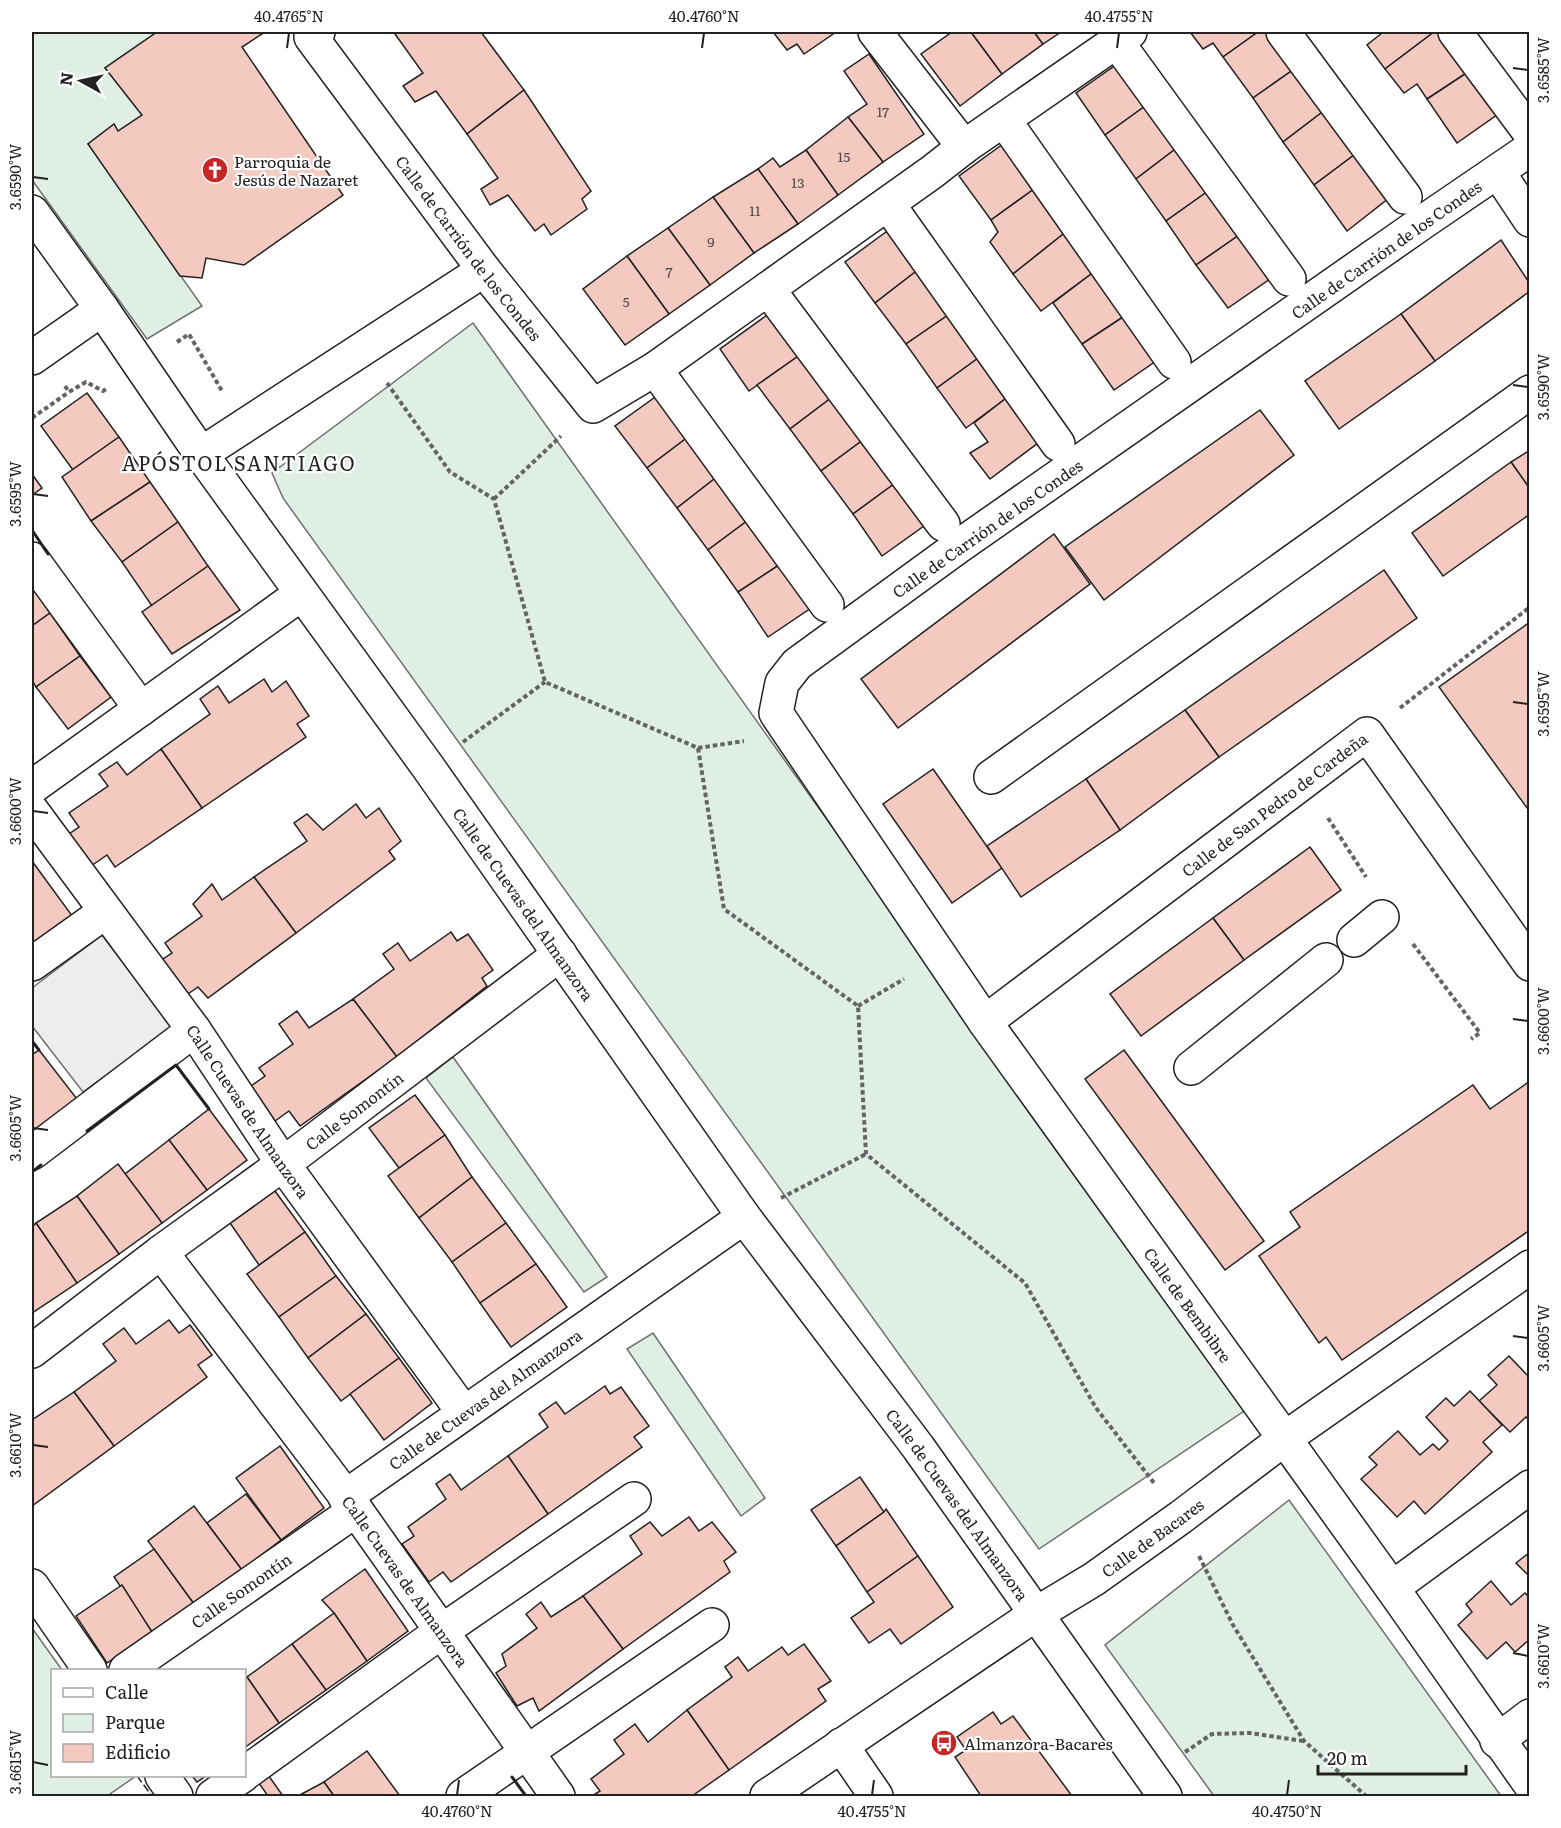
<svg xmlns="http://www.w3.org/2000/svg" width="1561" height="1828" font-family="Literata,serif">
	<rect width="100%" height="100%" fill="#fff"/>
	<g fill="#e0efe3" stroke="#6f6f6f" stroke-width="1.5">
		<path d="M32 32H157L105 68 142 115 118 131 114 124 88 144 202 306 147 339 32 180Z"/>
		<path d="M473 323 1247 1409 1039 1549 283 498 272 473Z"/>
		<path d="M453 1057 607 1277 584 1292 426 1078Z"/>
		<path d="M653 1333 765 1498 741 1516 627 1349Z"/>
		<path d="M1289 1500 1501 1796H1214L1105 1645Z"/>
		<path d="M32 1628 62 1670H52V1776H136L107 1796H32Z"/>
	</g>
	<path fill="#ededed" stroke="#6f6f6f" stroke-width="1.5" d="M102 935 172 1027 83 1092 32 1026V988Z"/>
	<g fill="#f3c9c0" stroke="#222" stroke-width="1.5">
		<path d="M157 32H265L242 47 343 195 244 265 206 258 202 278 180 276 88 144 114 124 118 131 142 115 105 68Z"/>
		<path d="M399 32H481L524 90 467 134 436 91 415 102 403 86 423 73 395 34Z"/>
		<path d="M773 32H836L804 54 797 44 787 50Z"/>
		<path d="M952 32H971L1002 74 960 106 921 54Z"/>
		<path d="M971 32H1034L1043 44 1002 74Z"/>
		<path d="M1034 32H1061L1043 44Z"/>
		<path d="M1190 32H1258L1223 57 1213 43 1203 49Z"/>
		<path d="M1258 32H1269L1297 67 1253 98 1223 57Z"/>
		<path d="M1380 32H1434L1385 69 1367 45 1382 33Z"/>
		<path d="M1434 32H1443L1471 70 1427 99 1417 84 1404 93 1385 69Z"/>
		<path d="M869 54 924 134 883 162 848 117 867 104 844 71Z"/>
		<path d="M1120 62 1148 104 1105 135 1076 93Z"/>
		<path d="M1297 67 1325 110 1283 142 1253 98Z"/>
		<path d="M1471 70 1501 112 1457 143 1427 99Z"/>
		<path d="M524 90 591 191 582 199 587 209 551 235 544 224 535 231 508 195 490 205 481 189 498 178 467 134Z"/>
		<path d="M1148 104 1178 147 1136 179 1105 135Z"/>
		<path d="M1325 110 1358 152 1314 185 1283 142Z"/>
		<path d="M848 117 883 162 838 195 806 150Z"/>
		<path d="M1003 144 1034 189 991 220 959 176Z"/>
		<path d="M1178 147 1211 189 1166 221 1136 179Z"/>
		<path d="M806 150 838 195 798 224 758 169 773 158 780 167Z"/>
		<path d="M1358 152 1389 198 1347 231 1314 185Z"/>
		<path d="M758 169 798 224 754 253 713 197Z"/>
		<path d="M1034 189 1067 231 1013 274 990 242 998 232 991 220Z"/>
		<path d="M1211 189 1242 233 1196 265 1166 221Z"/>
		<path d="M713 197 754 253 710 285 668 228Z"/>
		<path d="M668 228 710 285 669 314 627 256Z"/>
		<path d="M890 229 919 269 875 303 845 262Z"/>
		<path d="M1067 231 1095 271 1041 311 1013 274Z"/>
		<path d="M1242 233 1273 277 1228 308 1196 265Z"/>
		<path d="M1501 240 1530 284V291L1435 361 1401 314Z"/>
		<path d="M627 256 669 314 625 345 583 289Z"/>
		<path d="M919 269 951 313 906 344 875 303Z"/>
		<path d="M1095 271 1126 315 1082 344 1053 303Z"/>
		<path d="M774 310 804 352 749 391 720 349Z"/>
		<path d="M951 313 981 356 937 388 906 344Z"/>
		<path d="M1401 314 1435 361 1339 429 1305 381Z"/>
		<path d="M1126 315 1156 361 1114 390 1082 344Z"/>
		<path d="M804 352 835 395 790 429 757 385Z"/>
		<path d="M981 356 1009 396 966 428 937 388Z"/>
		<path d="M87 393 119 437 73 470 41 426Z"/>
		<path d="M658 395 688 437 647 468 615 426Z"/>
		<path d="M835 395 867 437 821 471 790 429Z"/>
		<path d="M1009 396 1042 440 990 479 970 453 988 442 974 423Z"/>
		<path d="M1260 410 1294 455 1104 600 1065 547Z"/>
		<path d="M119 437 150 482 91 521 62 477Z"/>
		<path d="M688 437 718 476 677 508 647 468Z"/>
		<path d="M867 437 898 481 853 514 821 471Z"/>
		<path d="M1530 450V489L1511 462Z"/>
		<path d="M1511 462 1530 489V514L1443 576 1412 533Z"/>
		<path d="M32 474 42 488 32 495Z"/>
		<path d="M718 476 751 518 708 550 677 508Z"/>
		<path d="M898 481 928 523 882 556 853 514Z"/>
		<path d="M150 482 178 522 122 562 91 521Z"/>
		<path d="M751 518 782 563 738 592 708 550Z"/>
		<path d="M178 522 208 566 152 606 122 562Z"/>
		<path d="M1054 534 1090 584 898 728 861 679Z"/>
		<path d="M782 563 811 608 768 637 738 592Z"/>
		<path d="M208 566 240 610 172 654 142 612Z"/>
		<path d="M1384 570 1417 618 1219 757 1185 710Z"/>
		<path d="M32 587 50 613 32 626Z"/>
		<path d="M50 613 80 656 36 687 32 680V626Z"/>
		<path d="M1530 622V812L1439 687Z"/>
		<path d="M80 656 111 697 68 729 36 687Z"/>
		<path d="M264 679 272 692 286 681 309 716 297 724 306 737 202 808 161 749 210 714 200 699 218 686 229 703Z"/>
		<path d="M1185 710 1219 757 1120 830 1086 779Z"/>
		<path d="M161 749 202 808 115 867 107 855 91 866 69 834 79 827 69 813 108 786 99 774 117 762 127 775Z"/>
		<path d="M933 769 1002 868 952 903 883 804Z"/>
		<path d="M1086 779 1120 830 1021 897 987 846Z"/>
		<path d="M356 804 366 818 379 808 401 841 389 851 395 859 296 933 254 877 307 841 294 823 307 814 323 830Z"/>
		<path d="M1310 847 1341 890 1244 960 1213 918Z"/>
		<path d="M32 861 73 917 32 947Z"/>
		<path d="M254 877 296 933 208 998 198 987 185 996 160 961 172 953 165 943 202 916 193 904 212 884 222 900Z"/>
		<path d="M1213 918 1244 960 1141 1036 1110 994Z"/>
		<path d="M451 932 457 941 468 934 493 970 482 978 487 986 397 1057 353 999 394 969 383 954 398 943 410 961Z"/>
		<path d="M353 999 397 1057 300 1126 289 1111 275 1121 251 1086 265 1076 259 1068 293 1044 279 1024 297 1011 309 1028Z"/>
		<path d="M39 1050 77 1099 34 1130 32 1127V1055Z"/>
		<path d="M1124 1050 1264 1241 1225 1270 1085 1079Z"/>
		<path d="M1530 1081V1230L1342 1360 1326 1337 1319 1343 1259 1256 1300 1227 1290 1212 1473 1085 1490 1109Z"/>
		<path d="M415 1095 445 1135 399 1168 369 1128Z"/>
		<path d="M209 1109 247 1160 207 1190 169 1140Z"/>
		<path d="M445 1135 472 1177 419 1218 388 1176Z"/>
		<path d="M169 1140 207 1190 162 1223 125 1174Z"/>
		<path d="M118 1164 162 1223 119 1254 77 1196Z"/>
		<path d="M472 1177 506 1223 452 1262 419 1218Z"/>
		<path d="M275 1191 305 1232 259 1265 230 1223Z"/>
		<path d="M77 1196 119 1254 77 1283 36 1223Z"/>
		<path d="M36 1223 77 1283 32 1313V1227Z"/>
		<path d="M506 1223 536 1264 480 1303 452 1262Z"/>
		<path d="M305 1232 336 1276 279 1317 247 1274Z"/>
		<path d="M536 1264 567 1307 511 1347 480 1303Z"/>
		<path d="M336 1276 366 1314 308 1358 279 1317Z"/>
		<path d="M366 1314 399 1358 341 1401 308 1358Z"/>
		<path d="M169 1320 179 1333 190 1325 212 1355 198 1365 207 1377 114 1446 74 1392 116 1361 103 1344 124 1328 136 1344Z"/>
		<path d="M1509 1356 1530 1378V1421L1526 1417 1510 1432 1479 1401 1497 1385 1488 1375Z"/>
		<path d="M399 1358 432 1403 384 1440 350 1394Z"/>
		<path d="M605 1386 610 1394 621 1387 649 1426 634 1437 642 1447 548 1514 508 1456 548 1427 539 1414 556 1402 565 1414Z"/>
		<path d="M1470 1391 1502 1425 1483 1442 1492 1452 1425 1514 1414 1501 1397 1517 1361 1479 1377 1465 1369 1457 1398 1431 1420 1455 1433 1444 1439 1450 1448 1441 1426 1417 1446 1398 1454 1406Z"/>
		<path d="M74 1392 114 1446 32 1506V1420Z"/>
		<path d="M280 1446 324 1508 281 1540 236 1478Z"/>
		<path d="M508 1456 548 1514 451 1582 443 1572 429 1582 402 1544 414 1536 408 1527 446 1499 436 1484 450 1474 461 1490Z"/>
		<path d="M860 1477 884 1512 836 1546 811 1510Z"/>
		<path d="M246 1494 281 1540 242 1570 207 1523Z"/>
		<path d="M194 1506 242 1570 194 1604 148 1541Z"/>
		<path d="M886 1509 918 1556 867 1592 836 1546 884 1512Z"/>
		<path d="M689 1517 699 1531 712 1522 736 1552 724 1561 730 1572 623 1649 583 1596 642 1554 630 1536 650 1522 662 1536Z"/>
		<path d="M154 1549 194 1604 152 1632 114 1577Z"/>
		<path d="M1530 1552V1577L1516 1563Z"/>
		<path d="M918 1556 953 1607 901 1644 890 1629 869 1643 851 1618 874 1602 867 1592Z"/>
		<path d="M365 1569 408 1631 367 1661 334 1613 322 1600Z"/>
		<path d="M1491 1581 1511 1605 1525 1593 1530 1598V1639L1515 1652 1506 1642 1487 1659 1458 1625 1472 1612 1466 1604Z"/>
		<path d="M122 1585 152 1632 107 1663 76 1616Z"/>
		<path d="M583 1596 623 1649 539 1711 533 1698 517 1706 496 1673 506 1666 502 1654 537 1628 526 1614 541 1602 551 1617Z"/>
		<path d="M334 1613 367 1661 326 1690 292 1644Z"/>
		<path d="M292 1644 326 1690 279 1723 247 1677Z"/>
		<path d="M804 1644 831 1681 818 1689 826 1701 729 1770 687 1710 732 1677 725 1667 738 1657 748 1671 782 1647 788 1655Z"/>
		<path d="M247 1677 279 1723 244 1748V1679Z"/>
		<path d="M687 1710 729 1770 692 1796H592L600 1791 591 1779 624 1754 614 1740 635 1724 648 1742Z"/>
		<path d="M993 1712 1001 1724 1013 1716 1072 1796H981L955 1757 966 1750 957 1737Z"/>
		<path d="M367 1751 400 1796H334L324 1782Z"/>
		<path d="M266 1772 283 1796H268L256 1779Z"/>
		<path d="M192 1776H206L197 1782Z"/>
		<path d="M324 1782 334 1796H298Z"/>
	</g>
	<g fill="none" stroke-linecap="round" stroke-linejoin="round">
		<defs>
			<g id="pedestrian">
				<path d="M1354 940 1382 917"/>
				<path d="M1191 1068 1326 960"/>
			</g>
			<g id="minor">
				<path id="s1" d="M318 32 311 37 484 270 593 406 655 369 932 172 964 147 1130 32"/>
				<path d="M875 32 964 147"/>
				<path d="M1283 32 1405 197"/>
				<path d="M1455 32 1530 133"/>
				<path d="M1117 42 1289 279"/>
				<path d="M1004 120 1174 362"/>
				<path id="s2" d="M1530 149 1423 222 959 546 797 664 782 683 776 713 985 1022 1392 1588 1530 1784"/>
				<path d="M1498 172 1530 220"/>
				<path d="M888 204 1058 444"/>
				<path id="s3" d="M32 212 102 309 201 454 428 767 744 1217 918 1447 1165 1796"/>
				<path d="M768 289 943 524"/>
				<path d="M32 358 102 309"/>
				<path d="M655 369 827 605"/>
				<path d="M201 454 484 270"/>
				<path d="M32 559 141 709"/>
				<path d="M991 777 1530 392"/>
				<path d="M32 787 301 594"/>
				<path id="s4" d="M32 811 194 1030 283 1164 464 1413"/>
				<path d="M32 964 105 912"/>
				<path id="s5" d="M985 1022 1367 734 1530 964"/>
				<path d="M32 1153 194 1030"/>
				<path id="s6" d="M161 1252 356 1510 558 1796"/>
				<path id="s7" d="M32 1351 161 1252 283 1164 560 954"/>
				<path id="s8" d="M345 1497 744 1217"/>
				<path d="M32 1586 90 1670"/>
				<path d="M1392 1588 1530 1487"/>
				<path id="s9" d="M126 1670 356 1510"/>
				<path d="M1497 1741 1530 1716"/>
				<path d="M841 1745 876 1796"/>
				<path d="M244 1774 442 1631 634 1499"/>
				<path d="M162 1776 176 1796"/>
				<path d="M213 1796 242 1776"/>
				<path d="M463 1796 712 1625"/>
				<path id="s10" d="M767 1796 1036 1614 1094 1579 1181 1517 1284 1439 1530 1267"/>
			</g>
		</defs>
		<use href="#pedestrian" stroke="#222" stroke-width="36"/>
		<use href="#minor" stroke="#222" stroke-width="36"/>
		<g stroke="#646464" stroke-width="4" stroke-dasharray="4.5 3" stroke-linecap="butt">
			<path d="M177 342 189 334 222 391"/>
			<path d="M387 383 450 472 494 499 545 682 698 748 724 909 858 1006 866 1154 1025 1283 1096 1408 1154 1483"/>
			<path d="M65 386 69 392 86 382 103 391 106 389"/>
			<path d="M32 418 69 392"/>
			<path d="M494 499 561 436"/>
			<path d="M1400 708 1530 607"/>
			<path d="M463 742 545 682"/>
			<path d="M698 748 744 741"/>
			<path d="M1328 818 1366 877"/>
			<path d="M1413 944 1480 1033 1471 1039"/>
			<path d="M858 1006 904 979"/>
			<path d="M781 1198 866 1154"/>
			<path d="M1199 1556 1233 1625 1304 1741 1366 1796"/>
			<path d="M1185 1752 1212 1734 1250 1733 1303 1741"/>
		</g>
		<use href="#pedestrian" stroke="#fff" stroke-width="33"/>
		<use href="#minor" stroke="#fff" stroke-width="33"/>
		<path stroke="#222" stroke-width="1.5" stroke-dasharray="8 3" stroke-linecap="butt" d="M137 1776 152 1796"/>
		<g stroke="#222" stroke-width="3">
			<path d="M32 530 48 554"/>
			<path d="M32 1041 39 1050"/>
			<path d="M87 1131 176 1065 209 1109"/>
			<path d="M32 1172 41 1165"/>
			<path d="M512 1777 526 1796"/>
		</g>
	</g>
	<path fill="none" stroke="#222" stroke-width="2" d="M287 48 289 33M702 48 704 33M1117 48 1119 33M1513 68 1528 70M33 177 48 179M1513 385 1528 387M33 494 48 496M1513 702 1528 704M33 811 48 813M1513 1019 1528 1021M33 1128 48 1130M1513 1336 1528 1338M33 1445 48 1447M1513 1653 1528 1656M33 1762 48 1765M457 1795 459 1780M872 1795 874 1780M1287 1795 1289 1780"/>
	<defs>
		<symbol id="church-disc" viewBox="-11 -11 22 22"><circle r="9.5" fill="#c62828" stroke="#fff"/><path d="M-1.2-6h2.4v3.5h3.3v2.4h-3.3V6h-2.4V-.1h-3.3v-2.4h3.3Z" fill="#fff"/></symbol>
		<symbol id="bus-disc" viewBox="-11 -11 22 22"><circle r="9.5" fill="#c62828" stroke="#fff"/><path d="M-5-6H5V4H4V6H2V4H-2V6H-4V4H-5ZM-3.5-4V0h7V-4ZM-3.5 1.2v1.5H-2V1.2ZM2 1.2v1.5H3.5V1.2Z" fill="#fff"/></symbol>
	</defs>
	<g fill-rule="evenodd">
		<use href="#church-disc" x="200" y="155" width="30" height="30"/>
		<use href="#bus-disc" x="929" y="1728" width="30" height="30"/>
	</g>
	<g text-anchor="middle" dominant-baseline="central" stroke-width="4.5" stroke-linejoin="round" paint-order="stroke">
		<g font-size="14" fill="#564c4a">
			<text x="883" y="111">17</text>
			<text x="844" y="156">15</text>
			<text x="798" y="182">13</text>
			<text x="755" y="210">11</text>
			<text x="711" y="241">9</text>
			<text x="669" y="271">7</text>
			<text x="626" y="301">5</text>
		</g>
		<g font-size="16" fill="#222" stroke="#fff" text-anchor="start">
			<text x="234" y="161">Parroquia de<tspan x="234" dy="18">Jesús de Nazaret</tspan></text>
			<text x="964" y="1743">Almanzora-Bacares</text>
		</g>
		<g font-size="16" fill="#222" stroke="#fff">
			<text stroke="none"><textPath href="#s1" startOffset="272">Calle de Carrión de los Condes</textPath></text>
			<text transform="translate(1386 249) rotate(-35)">Calle de Carrión de los Condes</text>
			<text transform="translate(987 528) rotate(-35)">Calle de Carrión de los Condes</text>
			<text stroke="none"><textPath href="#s5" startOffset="362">Calle de San Pedro de Cardeña</textPath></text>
			<text stroke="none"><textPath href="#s3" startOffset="849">Calle de Cuevas del Almanzora</textPath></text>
			<text stroke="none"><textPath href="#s7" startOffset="402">Calle Somontín</textPath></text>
			<text stroke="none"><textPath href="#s4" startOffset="370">Calle Cuevas de Almanzora</textPath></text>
			<text stroke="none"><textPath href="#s2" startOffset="1672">Calle de Bembibre</textPath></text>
			<text stroke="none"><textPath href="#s8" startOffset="171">Calle de Cuevas del Almanzora</textPath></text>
			<text stroke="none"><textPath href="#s3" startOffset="1590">Calle de Cuevas del Almanzora</textPath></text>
			<text stroke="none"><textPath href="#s10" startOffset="464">Calle de Bacares</textPath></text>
			<text stroke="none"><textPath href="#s6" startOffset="410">Calle Cuevas de Almanzora</textPath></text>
			<text stroke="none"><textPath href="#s9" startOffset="140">Calle Somontín</textPath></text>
		</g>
		<g font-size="20" letter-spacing="1.5" fill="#222" stroke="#fff">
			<text x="239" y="462">APÓSTOL SANTIAGO</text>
		</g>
	</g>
	<rect width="1561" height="1828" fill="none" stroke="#ffffff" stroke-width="66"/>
	<rect x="51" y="1669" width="195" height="108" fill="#ffffff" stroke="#a7a7a7" stroke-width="1.5"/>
	<rect x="63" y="1688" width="30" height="9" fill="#ffffff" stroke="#a7a7a7" stroke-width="1.5"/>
	<text x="105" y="1699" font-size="18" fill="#222222">Calle</text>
	<rect x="63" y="1714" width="30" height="18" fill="#e0efe3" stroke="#a7a7a7" stroke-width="1.5"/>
	<text x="105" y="1729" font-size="18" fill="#222222">Parque</text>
	<rect x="63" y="1744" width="30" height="18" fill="#f3c9c0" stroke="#a7a7a7" stroke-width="1.5"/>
	<text x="105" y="1759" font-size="18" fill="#222222">Edificio</text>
	<g transform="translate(81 81) rotate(278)" stroke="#ffffff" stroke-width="4.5" paint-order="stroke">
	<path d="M0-4.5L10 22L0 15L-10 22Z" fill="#222222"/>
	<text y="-9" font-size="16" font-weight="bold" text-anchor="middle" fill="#222222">N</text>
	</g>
	<path d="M1318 1765v9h148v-9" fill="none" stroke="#222222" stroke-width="3"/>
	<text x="1327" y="1765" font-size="18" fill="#222222" stroke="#ffffff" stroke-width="4.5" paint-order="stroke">20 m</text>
	<rect x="33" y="33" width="1495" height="1762" fill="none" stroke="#222" stroke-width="2"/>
	<g font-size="15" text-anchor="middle" fill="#222">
		<text x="289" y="22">40.4765°N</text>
		<text x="704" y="22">40.4760°N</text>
		<text x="1119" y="22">40.4755°N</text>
		<text transform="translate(1544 70) rotate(-90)" y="5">3.6585°W</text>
		<text transform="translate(16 177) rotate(-90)" y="5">3.6590°W</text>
		<text transform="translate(1544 387) rotate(-90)" y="5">3.6590°W</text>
		<text transform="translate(16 494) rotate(-90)" y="5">3.6595°W</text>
		<text transform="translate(1544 704) rotate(-90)" y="5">3.6595°W</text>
		<text transform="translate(16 811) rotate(-90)" y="5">3.6600°W</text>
		<text transform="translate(1544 1021) rotate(-90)" y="5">3.6600°W</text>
		<text transform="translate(16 1128) rotate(-90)" y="5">3.6605°W</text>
		<text transform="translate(1544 1338) rotate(-90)" y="5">3.6605°W</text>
		<text transform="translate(16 1445) rotate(-90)" y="5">3.6610°W</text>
		<text transform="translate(1544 1656) rotate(-90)" y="5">3.6610°W</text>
		<text transform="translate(16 1762) rotate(-90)" y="5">3.6615°W</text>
		<text x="457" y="1817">40.4760°N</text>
		<text x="872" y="1817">40.4755°N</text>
		<text x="1287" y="1817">40.4750°N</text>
	</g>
</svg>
